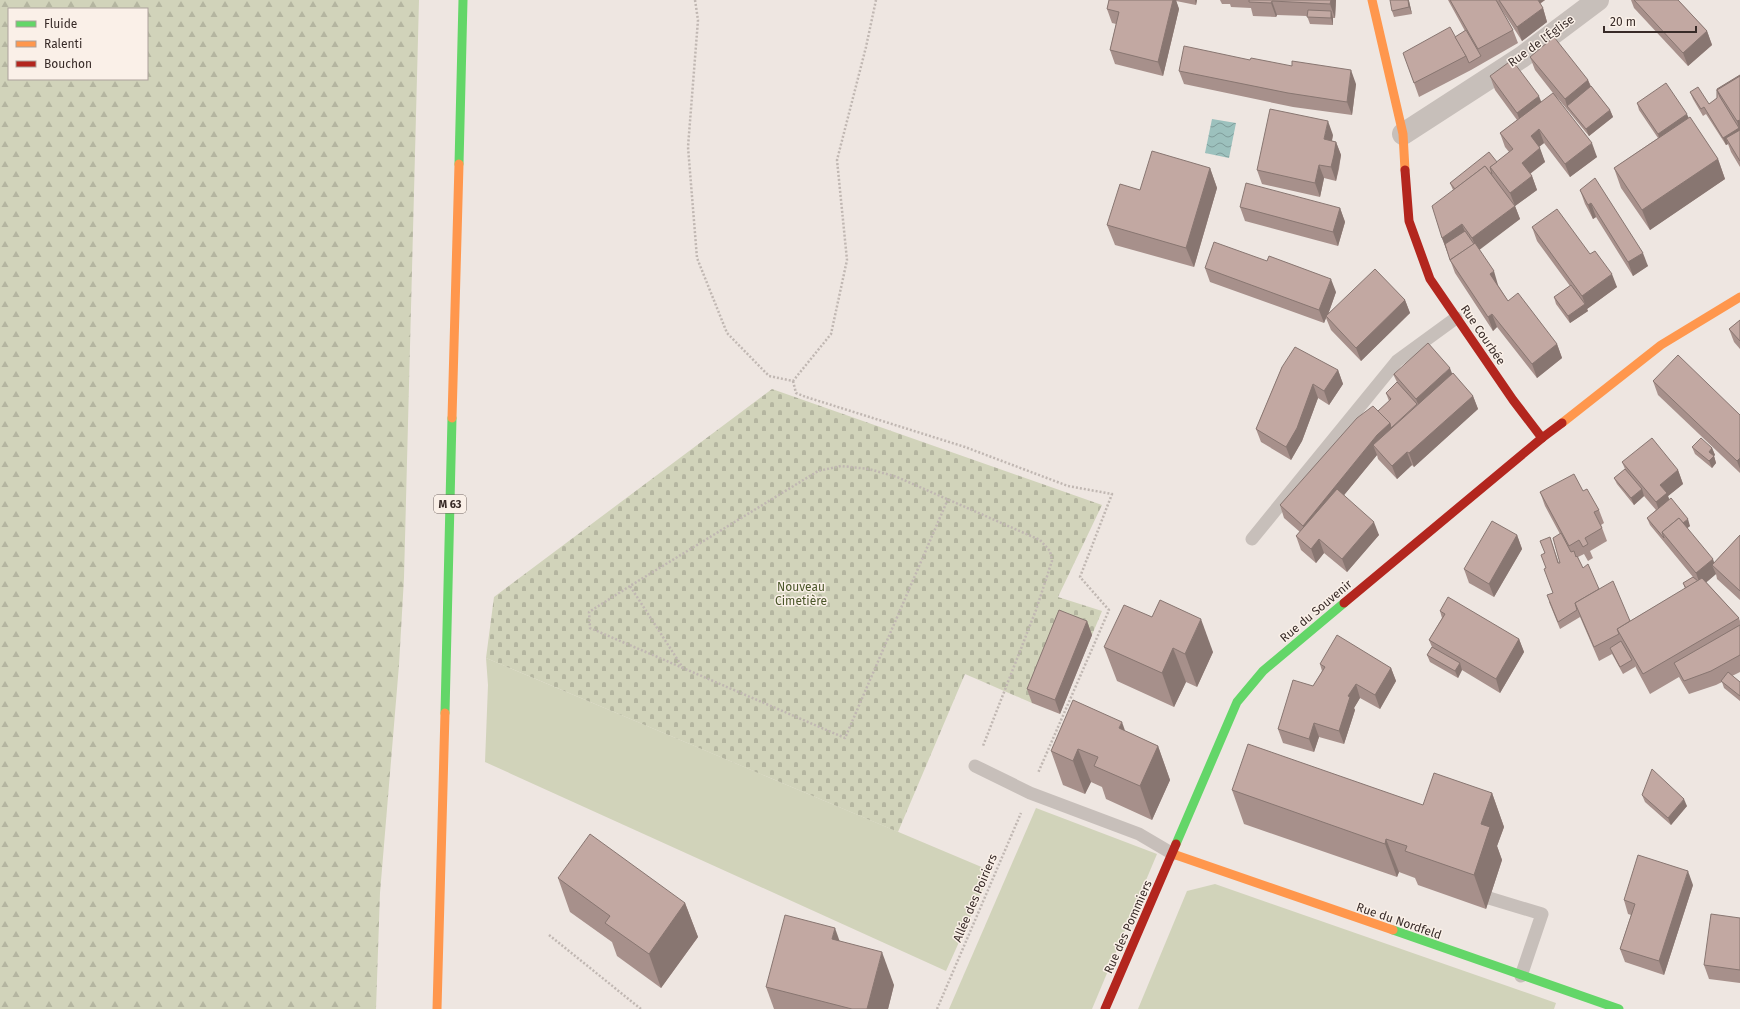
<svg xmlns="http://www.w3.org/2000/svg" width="1740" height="1009" font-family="'Fira Sans',sans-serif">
	<defs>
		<pattern id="forest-firs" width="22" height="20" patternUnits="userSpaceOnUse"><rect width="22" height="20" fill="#d1d3ba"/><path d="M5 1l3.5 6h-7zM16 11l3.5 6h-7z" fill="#b4b5a0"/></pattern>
		<pattern id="cemetery-stones" width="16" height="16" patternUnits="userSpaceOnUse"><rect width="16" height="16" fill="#d1d3ba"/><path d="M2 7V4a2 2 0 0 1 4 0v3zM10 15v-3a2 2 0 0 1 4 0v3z" fill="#b4b5a0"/></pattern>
		<pattern id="water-waves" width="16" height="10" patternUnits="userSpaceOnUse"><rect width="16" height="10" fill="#9cc1bd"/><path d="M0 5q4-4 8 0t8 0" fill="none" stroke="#809d9a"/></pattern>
	</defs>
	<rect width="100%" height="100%" fill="#eee6e1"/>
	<g fill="#d1d3ba">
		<path d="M486 658 991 871 946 971 485 762 488 685Z"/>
		<path d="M1036 808 1157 854 1092 1009H949Z"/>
		<path d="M1215 884 1556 1003 1554 1009H1138L1187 891Z"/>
	</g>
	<path fill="url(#forest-firs)" fill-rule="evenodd" d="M0 0H419L404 578 399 665 380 893 376 1009H0ZM9 9H147V79H9Z"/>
	<path fill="url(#cemetery-stones)" d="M772 389 1102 505 1058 597 1102 611 1092 635 1032 703 965 674 898 832 486 658 494 597Z"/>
	<path fill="url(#water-waves)" d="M1212 119 1236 123 1229 158 1205 153Z"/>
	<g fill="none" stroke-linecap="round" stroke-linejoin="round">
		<g stroke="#c0b7b2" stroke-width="2.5" stroke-dasharray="2 2" stroke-linecap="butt">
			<path d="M695 0 698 20 688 147 697 258 727 333 769 376 793 381 831 334 847 260 837 160 866 47 876 0"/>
			<path d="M793 381 796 393 806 397 965 447 1068 486 1112 494 1080 577 1109 610 1038 773"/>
			<path d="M948 499 845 738 683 668 630 586 818 471 841 466 869 469 897 477 1040 540 1050 551 1052 561 1036 610 983 746"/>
			<path d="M630 586 589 612 590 628 683 668"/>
			<path d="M549 935 641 1009"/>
			<path d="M937 1009 1021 813"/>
		</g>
		<g stroke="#c7bfba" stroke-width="13">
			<path d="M1252 539 1397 361 1456 318"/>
			<path d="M975 766 1030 793 1139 834 1173 854"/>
			<path d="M1489 898 1542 914 1521 976"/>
		</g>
		<path stroke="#c7bfba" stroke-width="22" d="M1403 134 1522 57 1598 0"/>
		<g stroke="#63d668" stroke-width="9">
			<path d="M459 164 463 0"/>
			<path d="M445 713 452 418"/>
			<path d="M1176 844 1237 702 1263 671 1344 603"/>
			<path d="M1393 930 1619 1009"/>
		</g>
		<g stroke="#ff974d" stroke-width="9">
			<path d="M1372 0 1403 134 1405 170"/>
			<path d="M452 418 459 164"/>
			<path d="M1562 423 1661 345 1740 297"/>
			<path d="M1173 854 1393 930"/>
			<path d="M437 1009 445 713"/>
		</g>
		<g stroke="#b3261e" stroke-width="9">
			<path d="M1405 170 1409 221 1430 279 1513 400 1542 438 1562 423"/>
			<path d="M1344 603 1542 438"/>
			<path d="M1105 1009 1176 844"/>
		</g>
	</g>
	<g fill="#a7908b">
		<path d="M1109 0H1197L1196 5 1176 1 1179 9 1163 76 1115 64 1110 50 1116 24 1112 23 1107 9Z"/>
		<path d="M1220 0H1336L1335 18H1333V25L1310 24 1307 16 1277 15 1276 17 1253 16 1251 8 1231 7 1230 4H1222Z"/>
		<path d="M1448 0H1545L1540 4 1543 8 1547 22 1522 41 1500 7 1513 30 1518 43 1471 70 1419 97 1408 66 1465 31Z"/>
		<path d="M1631 0H1678L1707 31 1712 45 1688 66 1634 8Z"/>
		<path d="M1409 1 1412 14 1394 17 1392 11Z"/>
		<path d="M1530 57 1588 80 1591 86 1610 110 1613 117 1589 136 1556 96 1597 157 1570 177 1544 143 1539 147 1545 162 1530 174 1532 176 1537 190 1515 206 1520 219 1479 249 1498 285 1508 301 1557 344 1562 358 1537 378 1497 327 1493 331 1455 273 1442 238 1453 190 1450 183 1497 162 1509 152 1505 147 1500 133 1517 120 1495 90 1490 76 1542 102 1553 93 1535 70Z"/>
		<path d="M1179 71 1356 84 1352 115 1293 107 1184 84Z"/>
		<path d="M1740 75V167L1731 152 1728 144 1726 145 1706 114 1703 116 1693 99 1690 92 1709 104 1717 98V89Z"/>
		<path d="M1637 103 1689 118 1718 159 1725 179 1650 230 1621 188 1614 168 1658 138 1639 110Z"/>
		<path d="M1333 135 1332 141 1336 142 1341 155 1339 169 1336 181 1324 178 1320 197 1262 184 1257 170Z"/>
		<path d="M1210 168 1217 188 1194 267 1115 245 1107 225 1140 190Z"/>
		<path d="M1580 190 1648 266 1633 276 1596 217 1593 219 1585 204Z"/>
		<path d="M1240 207 1340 208 1345 222 1338 246 1245 221Z"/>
		<path d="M1532 227 1590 254 1617 287 1587 309 1588 311 1570 323 1556 304 1554 297 1570 286 1537 241Z"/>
		<path d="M1205 268 1336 292 1328 315 1405 300 1410 313 1361 361 1331 330 1326 318 1324 323 1210 282Z"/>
		<path d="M1740 320V349L1734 342 1729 329Z"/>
		<path d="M1282 367 1338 370 1343 384 1329 405 1318 398 1302 441 1291 460 1261 442 1256 429Z"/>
		<path d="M1452 373 1473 396 1478 409 1414 467 1412 465 1397 479 1378 459 1377 455 1344 495 1379 535 1347 572 1324 553 1316 563 1301 550 1296 536 1300 532 1284 518 1280 505 1389 401 1386 393 1397 382 1393 374Z"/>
		<path d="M1653 381 1740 415V473L1658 395Z"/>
		<path d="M1692 447 1712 448 1715 455 1714 456 1716 463 1712 468 1695 454Z"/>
		<path d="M1622 462 1678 470 1683 484 1668 496 1669 500 1690 526 1687 528 1714 563 1740 535V600L1717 579 1716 574 1706 582 1739 618 1740 621V672L1732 676 1740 682V701L1724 688 1722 682 1716 685 1689 694 1679 677 1650 694 1635 666V667L1623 674 1612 654 1599 661 1580 617 1560 629 1549 602 1553 593 1546 568 1544 554 1550 537 1559 563H1560V534L1545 506 1540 492 1583 491 1599 510 1604 523 1601 525 1607 541 1590 551 1593 558 1588 561 1584 554 1578 557 1583 568 1599 589 1630 621 1685 589 1683 583 1693 577 1650 525 1647 518 1656 510 1644 496 1634 505 1617 484 1614 478 1625 469Z"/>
		<path d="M1517 535 1522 549 1494 597 1469 583 1464 569Z"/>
		<path d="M1440 611 1519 639 1524 652 1500 693 1462 670 1458 678 1430 662 1427 655 1432 647 1429 640 1442 618Z"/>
		<path d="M1152 617 1213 652 1197 687 1186 682 1174 707 1117 681 1104 647Z"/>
		<path d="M1087 621 1092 635 1060 714 1032 703 1027 689Z"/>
		<path d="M1320 664 1391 668 1396 681 1380 709 1360 698 1354 708 1355 710 1344 744 1319 737 1314 752 1283 743 1278 729 1313 686 1322 671Z"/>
		<path d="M1125 731 1158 746 1170 780 1152 820 1106 799 1102 787 1091 782 1085 794 1063 785 1051 751Z"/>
		<path d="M1232 790 1423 805 1492 793 1504 827 1497 846 1502 860 1486 909 1418 885 1415 878 1399 872 1397 877 1244 824Z"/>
		<path d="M1642 795 1687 806 1671 825 1645 802Z"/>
		<path d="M558 878 685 903 698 937 661 988 617 956 612 942 570 912Z"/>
		<path d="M1693 885 1664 975 1625 962 1620 949 1631 915 1628 914 1624 900Z"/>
		<path d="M1740 918V983L1709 979 1704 965Z"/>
		<path d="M840 941 894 985 888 1009H774L766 987Z"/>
	</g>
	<g fill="#887671">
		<path d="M1173 0H1176L1179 9 1163 76 1158 62Z"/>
		<path d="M1195 0H1197L1196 5Z"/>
		<path d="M1331 0H1336L1335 18 1330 4Z"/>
		<path d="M1408 0H1409V1L1412 14 1409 7Z"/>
		<path d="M1536 0H1545L1537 5Z"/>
		<path d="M1272 1 1277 15 1276 17 1271 3Z"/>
		<path d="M1543 8 1547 22 1522 41 1517 27Z"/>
		<path d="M1331 11 1333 18V25L1331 18Z"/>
		<path d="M1707 31 1712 45 1688 66 1683 53Z"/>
		<path d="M1351 70 1356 84 1352 115 1347 102Z"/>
		<path d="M1588 80 1593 93 1567 106 1565 99Z"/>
		<path d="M1539 96 1544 109 1522 126 1517 113Z"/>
		<path d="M1610 110 1613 117 1589 136 1586 129Z"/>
		<path d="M1687 114 1690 121 1660 141 1658 134Z"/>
		<path d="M1740 120V136L1726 138 1728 144 1726 145 1723 138 1739 128 1737 121Z"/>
		<path d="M1328 121 1333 135 1329 152 1324 139Z"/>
		<path d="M1539 129 1544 143 1536 149 1531 136Z"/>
		<path d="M1336 142 1341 155 1336 181 1331 167Z"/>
		<path d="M1592 143 1597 157 1570 177 1565 164Z"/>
		<path d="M1540 148 1545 162 1527 176 1522 163Z"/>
		<path d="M1718 159 1725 179 1650 230 1642 210Z"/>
		<path d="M1319 165 1324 178 1320 197 1315 183Z"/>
		<path d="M1210 168 1217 188 1194 267 1186 248Z"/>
		<path d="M1532 176 1537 190 1515 206 1520 219 1478 251 1477 250 1472 238 1515 206 1510 193Z"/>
		<path d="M1591 203 1596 217 1593 219 1588 205Z"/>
		<path d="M1340 208 1345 222 1338 246 1333 232Z"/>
		<path d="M1462 224 1467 237 1447 251 1442 238Z"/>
		<path d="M1643 253 1648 266 1633 276 1628 262Z"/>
		<path d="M1494 271 1498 285 1495 287 1490 274Z"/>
		<path d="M1612 274 1617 287 1587 309 1588 311 1570 323 1568 316 1585 304 1582 296Z"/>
		<path d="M1331 279 1336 292 1327 317 1326 316V318L1324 323 1319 310Z"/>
		<path d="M1405 300 1410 313 1361 361 1356 348Z"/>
		<path d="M1492 314 1497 327 1493 331 1488 317Z"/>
		<path d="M1557 344 1562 358 1537 378 1532 364Z"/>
		<path d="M1450 368 1455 381 1421 412 1416 399Z"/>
		<path d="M1338 370 1343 384 1329 405 1324 391Z"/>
		<path d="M1313 384 1318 398 1302 441 1291 460 1286 447Z"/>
		<path d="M1473 396 1478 409 1414 467 1409 453Z"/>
		<path d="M1390 423 1392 430 1373 445 1377 455 1308 539 1303 526 1377 435Z"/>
		<path d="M1712 448 1715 455 1711 459 1709 452Z"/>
		<path d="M1407 452 1412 465 1397 479 1392 466Z"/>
		<path d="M1714 456 1716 463 1712 468 1709 461Z"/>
		<path d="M1740 458V469L1737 461Z"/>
		<path d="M1678 470 1683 484 1668 496 1672 507 1661 516 1656 502 1660 485Z"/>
		<path d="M1642 489 1644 496 1634 505 1631 498Z"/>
		<path d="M1688 519 1690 526 1670 542 1666 537Z"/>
		<path d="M1374 522 1379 535 1347 572 1342 559Z"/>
		<path d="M1517 535 1522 549 1494 597 1489 584Z"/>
		<path d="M1319 539 1324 553 1316 563 1311 549Z"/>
		<path d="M1713 559 1716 568 1712 565 1716 574 1701 587 1696 573Z"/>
		<path d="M1201 619 1213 652 1197 687 1185 654Z"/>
		<path d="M1087 621 1092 635 1060 714 1055 700Z"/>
		<path d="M1519 639 1524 652 1500 693 1496 679Z"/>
		<path d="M1173 648 1186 682 1174 707 1162 673Z"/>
		<path d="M1460 663 1462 670 1458 678 1455 671Z"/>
		<path d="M1391 668 1396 681 1380 709 1375 695Z"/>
		<path d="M1356 684 1360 698 1354 708 1355 710 1344 744 1339 731 1348 696Z"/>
		<path d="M1122 722 1134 756 1119 728Z"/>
		<path d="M1314 723 1319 737 1314 752 1309 739Z"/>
		<path d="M1158 746 1170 780 1152 820 1140 786Z"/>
		<path d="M1078 749 1091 782 1085 794 1073 761Z"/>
		<path d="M1492 793 1504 827 1497 846 1502 860 1486 909 1474 875 1481 824Z"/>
		<path d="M1684 799 1687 806 1671 825 1668 818Z"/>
		<path d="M1386 839 1399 872 1397 877 1385 844Z"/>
		<path d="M1688 871 1693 885 1664 975 1659 961Z"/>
		<path d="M685 903 698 937 661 988 649 954Z"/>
		<path d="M835 928 847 962 832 939Z"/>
		<path d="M882 952 894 985 888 1009H867Z"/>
	</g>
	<g fill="#c2a8a2" stroke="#887671">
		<path d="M1109 0H1173L1158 62 1110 50 1119 12 1107 9Z"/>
		<path d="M1249 0H1331L1330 4 1272 1 1271 3 1249 2Z"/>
		<path d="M1390 0H1408L1409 7 1392 11Z"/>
		<path d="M1450 0H1496L1513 30 1478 49Z"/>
		<path d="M1499 0H1538L1543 8 1517 27Z"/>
		<path d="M1634 0H1678L1707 31 1683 53Z"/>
		<path d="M1308 10 1331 11V18L1307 17Z"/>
		<path d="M1450 27 1466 56 1414 83 1403 53Z"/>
		<path d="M1466 30 1481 56 1469 63 1466 56 1455 37Z"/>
		<path d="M1554 37 1588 80 1565 99 1530 57Z"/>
		<path d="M1184 46 1250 60 1251 58 1292 66V61L1351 70 1347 102 1288 93 1179 71Z"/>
		<path d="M1512 60 1539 96 1517 113 1490 76Z"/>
		<path d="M1740 75V76L1717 90 1720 97 1739 128 1723 138 1704 107 1701 109 1690 92 1698 87 1709 104 1717 98V89Z"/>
		<path d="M1740 76V120L1737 121 1717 90Z"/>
		<path d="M1666 83 1687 114 1658 134 1637 103Z"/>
		<path d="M1591 86 1610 110 1586 129 1567 106Z"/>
		<path d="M1553 93 1592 143 1565 164 1539 129 1531 136 1540 148 1522 163 1532 176 1510 193 1490 167 1513 149 1500 133Z"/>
		<path d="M1270 109 1328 121 1324 139 1336 142 1334 155 1331 167 1319 165 1315 183 1257 170Z"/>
		<path d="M1690 117 1718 159 1642 210 1614 168Z"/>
		<path d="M1740 130V161L1726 138Z"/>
		<path d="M1152 151 1210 168 1186 248 1107 225 1120 184 1140 190Z"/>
		<path d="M1489 152 1497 162 1490 167 1492 174H1491L1485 166 1455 189 1450 183Z"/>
		<path d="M1485 166 1515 206 1472 238 1462 224 1442 238 1432 206Z"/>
		<path d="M1595 178 1643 253 1628 262 1591 203 1588 205 1580 190Z"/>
		<path d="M1246 183 1340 208 1333 232 1240 207Z"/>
		<path d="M1557 209 1590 254 1595 251 1612 274 1582 296 1532 227Z"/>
		<path d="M1465 231 1474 244 1450 260 1445 244Z"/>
		<path d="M1214 242 1267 261 1269 256 1331 279 1319 310 1205 268Z"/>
		<path d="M1475 243 1494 271 1490 274 1508 301 1518 293 1557 344 1532 364 1492 314 1488 317 1450 260Z"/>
		<path d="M1375 269 1405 300 1356 348 1326 316Z"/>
		<path d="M1571 285 1585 304 1568 316 1554 297Z"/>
		<path d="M1740 320V341L1729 329Z"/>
		<path d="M1428 343 1450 368 1416 399 1394 374Z"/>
		<path d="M1295 347 1338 370 1324 391 1313 384 1297 428 1286 447 1256 429 1282 367Z"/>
		<path d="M1678 355 1740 415V458L1737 461 1653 381Z"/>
		<path d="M1453 373 1473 396 1409 453 1407 452 1392 466 1373 445Z"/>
		<path d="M1397 382 1417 404 1391 428 1390 423 1378 411 1391 399 1386 393Z"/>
		<path d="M1373 406 1390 423 1377 435 1303 526 1280 505 1357 418Z"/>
		<path d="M1652 438 1678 470 1660 485 1667 493 1656 502 1622 462Z"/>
		<path d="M1701 438 1712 448 1709 452 1714 456 1709 461 1692 447Z"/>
		<path d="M1625 469 1642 489 1631 498 1614 478Z"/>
		<path d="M1574 474 1583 491 1587 489 1599 510 1594 512 1602 528 1585 538 1588 544 1583 547 1579 540 1569 546 1540 492Z"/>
		<path d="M1337 489 1374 522 1342 559 1319 539 1311 549 1296 536Z"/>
		<path d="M1671 498 1688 519 1683 523 1679 518 1662 532 1664 538 1647 518Z"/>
		<path d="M1679 518 1713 559 1696 573 1662 532Z"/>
		<path d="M1492 521 1517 535 1489 584 1464 569Z"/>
		<path d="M1561 533 1571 552 1574 551 1576 557 1577 556 1583 568 1588 564 1599 589 1575 603 1577 610 1558 622 1547 595 1553 593 1544 569 1546 568 1541 555 1545 553 1540 541 1550 537 1558 563H1560L1553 538Z"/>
		<path d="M1740 535V591L1712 565Z"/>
		<path d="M1693 577 1698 581 1686 588 1683 583Z"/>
		<path d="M1702 578 1739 618 1643 674 1617 629Z"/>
		<path d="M1613 581 1630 621 1617 629 1619 634 1594 647 1575 603Z"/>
		<path d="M1448 597 1519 639 1496 679 1429 640 1445 614 1440 611Z"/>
		<path d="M1160 600 1201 619 1185 654 1173 648 1162 673 1104 647 1124 605 1152 617Z"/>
		<path d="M1059 610 1087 621 1055 700 1027 689Z"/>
		<path d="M1740 625V655L1711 671 1684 681 1674 663Z"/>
		<path d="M1337 635 1391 668 1375 695 1356 684 1348 696 1350 697 1339 731 1314 723 1309 739 1278 729 1293 680 1313 686 1325 667 1320 664Z"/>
		<path d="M1621 641 1632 660 1620 667 1610 648Z"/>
		<path d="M1432 647 1460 663 1455 671 1427 655Z"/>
		<path d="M1728 672 1740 682V696L1721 681Z"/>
		<path d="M1073 700 1122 722 1119 728 1158 746 1140 786 1094 766 1098 757 1078 749 1073 761 1051 751Z"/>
		<path d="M1248 744 1423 805 1434 773 1492 793 1481 824 1490 827 1474 875 1405 851 1407 846 1386 839 1385 844 1232 790Z"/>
		<path d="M1652 769 1684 799 1668 818 1642 795Z"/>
		<path d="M590 834 685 903 649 954 605 923 610 916 558 878Z"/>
		<path d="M1638 855 1688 871 1659 961 1620 949 1635 904 1624 900Z"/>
		<path d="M1711 914 1740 918V970L1704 965Z"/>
		<path d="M785 915 835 928 832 939 882 952 867 1009H852L766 987Z"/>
	</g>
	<g text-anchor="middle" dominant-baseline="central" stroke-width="3" stroke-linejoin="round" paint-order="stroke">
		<rect fill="#faf0e8" stroke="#726662" stroke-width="1" x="434" y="495" width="32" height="18" rx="3"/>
		<g font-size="11" font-weight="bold" fill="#382b28">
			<text x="450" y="504">M 63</text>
		</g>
		<g font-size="12" fill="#382b28" stroke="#faf0e8">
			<text transform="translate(1541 41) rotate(-36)">Rue de l'Église</text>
			<text transform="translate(1483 335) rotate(56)">Rue Courbée</text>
			<text transform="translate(1316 611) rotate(-40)">Rue du Souvenir</text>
			<text transform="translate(975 898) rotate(-67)">Allée des Poiriers</text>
			<text transform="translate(1399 921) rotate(19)">Rue du Nordfeld</text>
			<text transform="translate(1128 927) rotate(-66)">Rue des Pommiers</text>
		</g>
		<g font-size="12" fill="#4b572a" stroke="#faf0e8">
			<text x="801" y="587">Nouveau<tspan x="801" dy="14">Cimetière</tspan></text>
		</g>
	</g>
	<rect x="8" y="8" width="140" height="72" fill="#faf0e8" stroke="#aca19b"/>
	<rect x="16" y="21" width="20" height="6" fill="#63d668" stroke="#aca19b"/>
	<text x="44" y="28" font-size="12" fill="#382b28">Fluide</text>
	<rect x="16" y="41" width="20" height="6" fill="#ff974d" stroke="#aca19b"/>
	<text x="44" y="48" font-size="12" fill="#382b28">Ralenti</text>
	<rect x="16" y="61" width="20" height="6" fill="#b3261e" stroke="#aca19b"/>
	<text x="44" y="68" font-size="12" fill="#382b28">Bouchon</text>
	<path d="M1604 26v6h92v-6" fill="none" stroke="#382b28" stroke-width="2"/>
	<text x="1610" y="26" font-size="12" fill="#382b28" stroke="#faf0e8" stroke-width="3" paint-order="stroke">20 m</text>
</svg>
